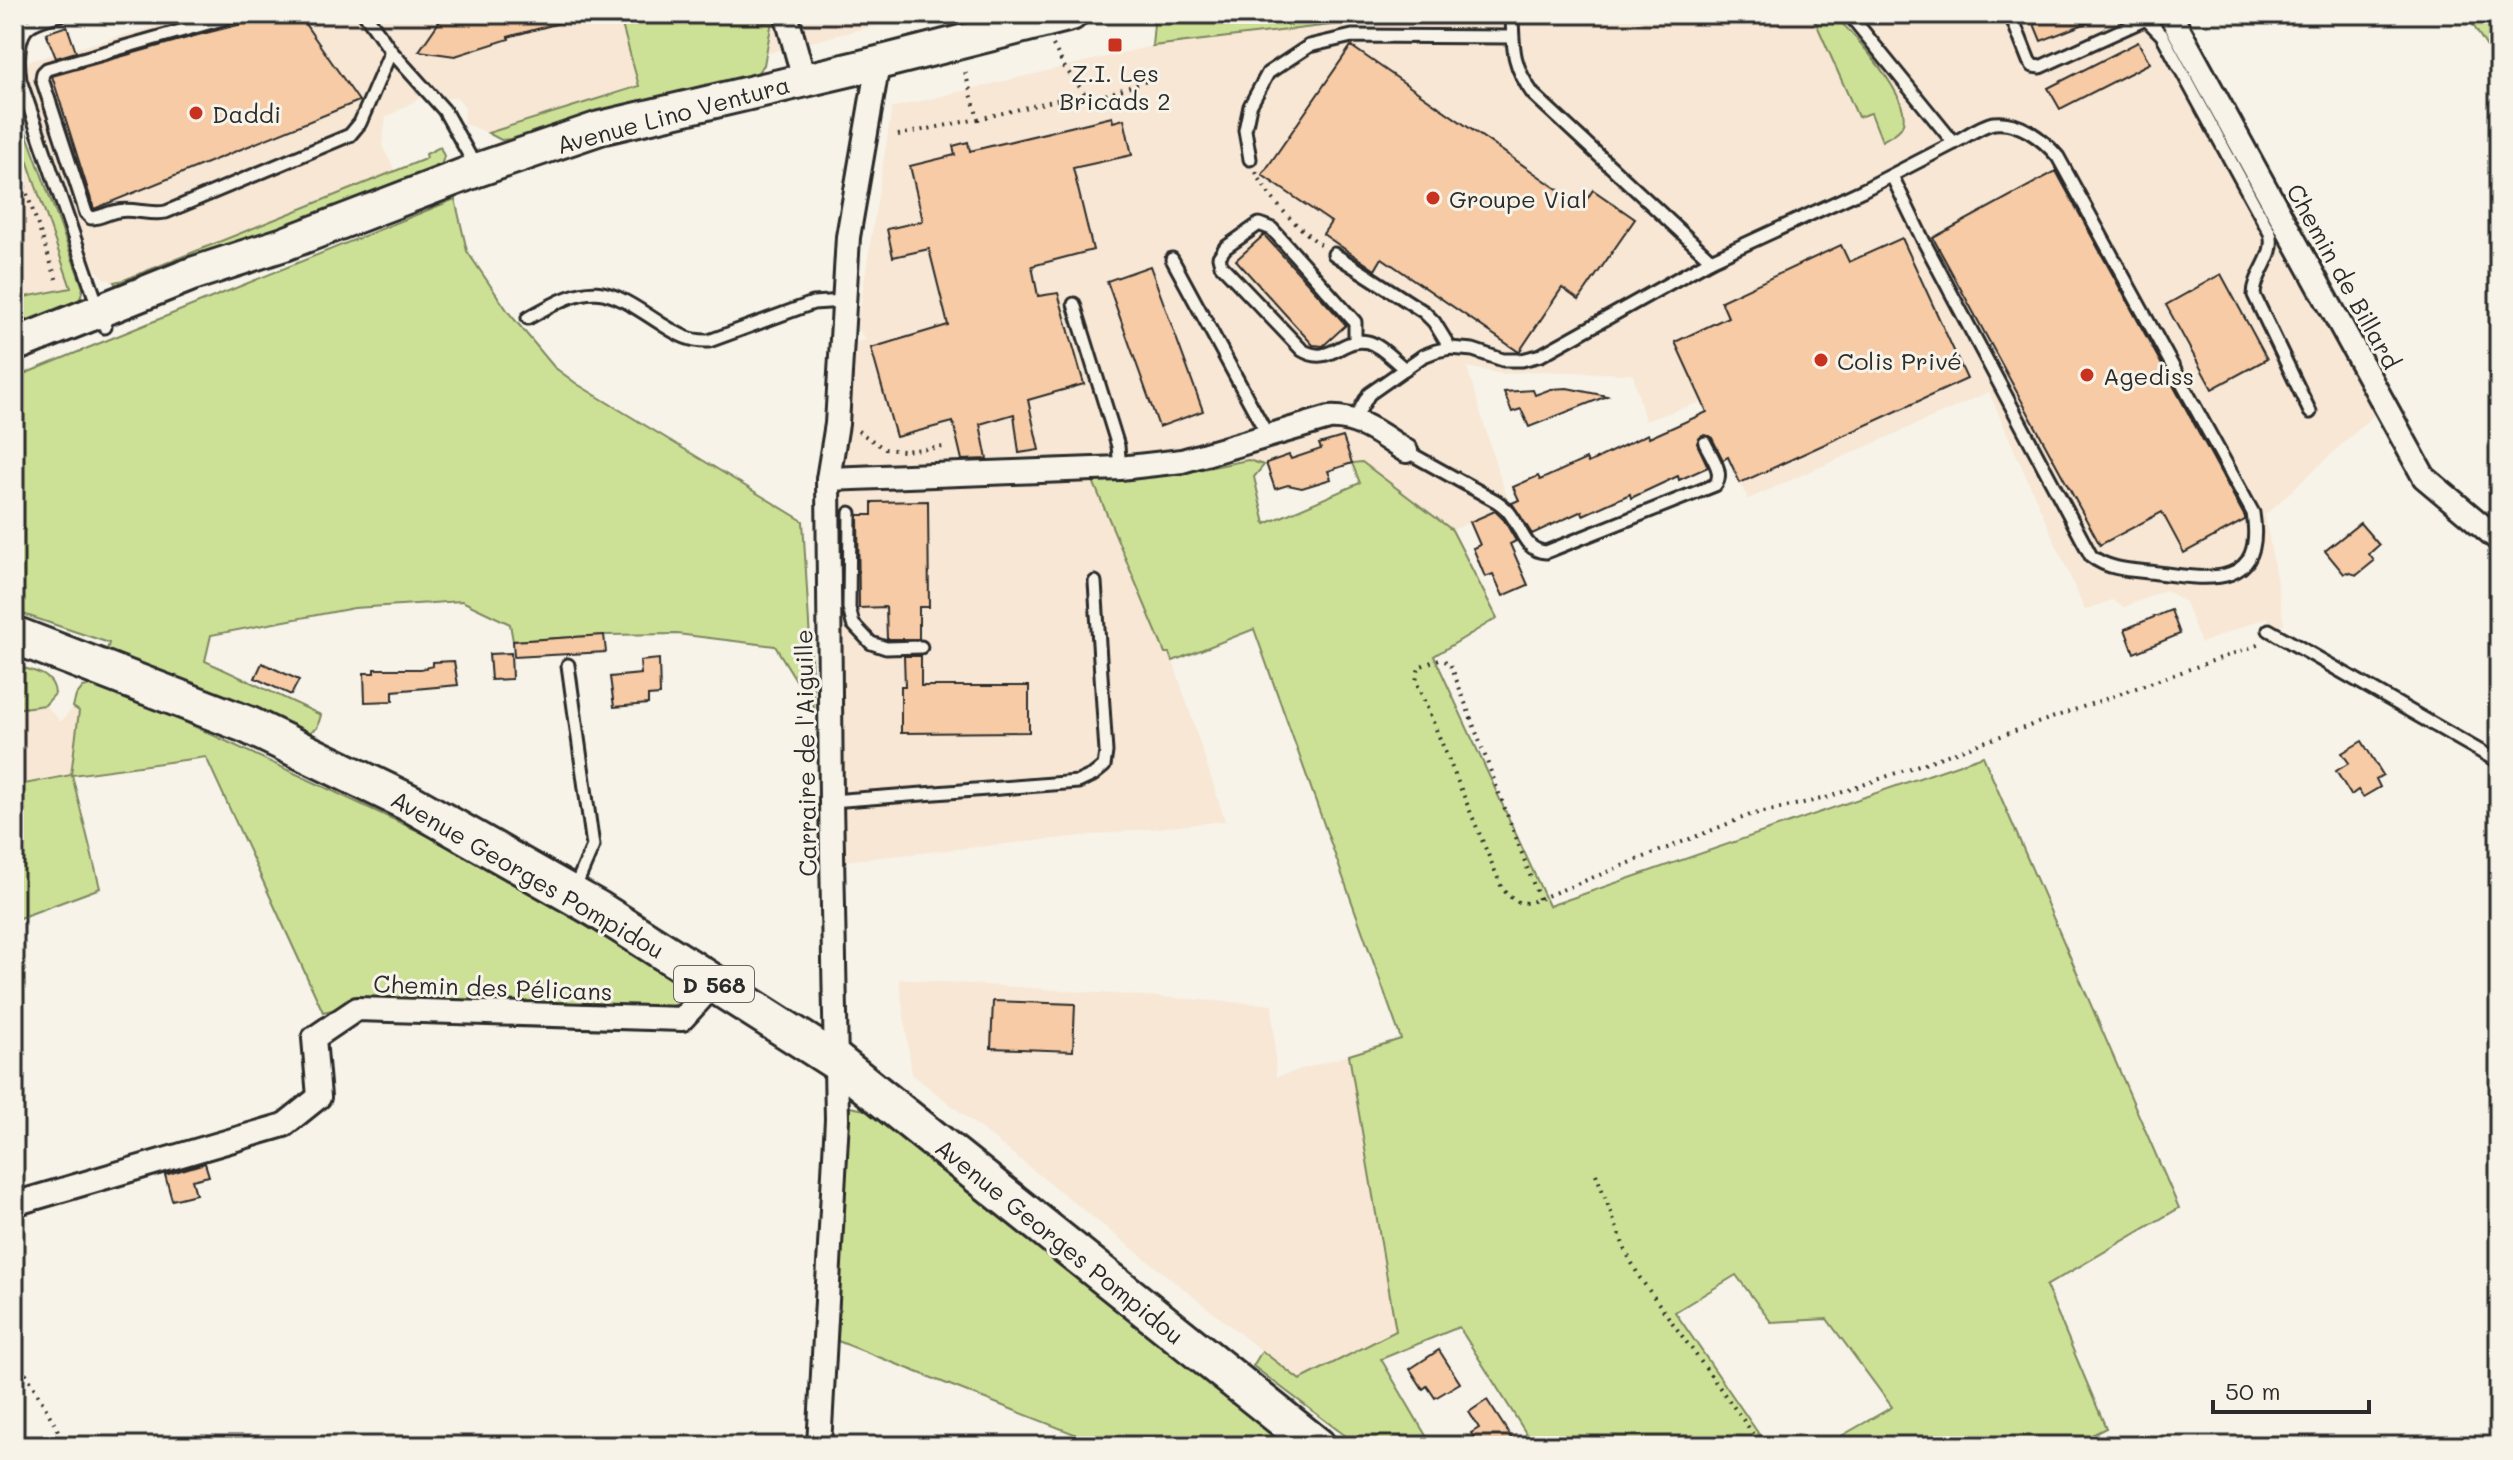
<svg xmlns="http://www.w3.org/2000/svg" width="2513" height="1460" font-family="Mali,sans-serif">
	<rect width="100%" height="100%" fill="#f7f3e8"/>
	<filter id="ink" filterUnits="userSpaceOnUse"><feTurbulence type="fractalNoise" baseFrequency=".0125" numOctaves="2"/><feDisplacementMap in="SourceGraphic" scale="16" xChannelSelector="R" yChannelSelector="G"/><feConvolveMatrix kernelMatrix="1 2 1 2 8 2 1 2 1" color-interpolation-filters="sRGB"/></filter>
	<g filter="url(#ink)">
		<g fill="#f7e7d4">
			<path d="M201 14H920L639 86 488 133 464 123 465 107 457 97 443 99 434 90 386 117 382 146 395 171 124 280 114 282 104 278 94 267 26 74 27 67 30 61Z"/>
			<path d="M1547 14H2159L2376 413 2265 515 2284 624 2274 628 2267 617 2201 643 2185 602 2166 590 2124 607 2112 600 2085 610 1989 392 1748 499 1703 401 1645 421 1633 374 1540 371 1502 374 1467 367 1498 472 1510 505 1452 530 1362 463H1352L1343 437 1320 444 1321 449 1291 459 1289 455 1264 465 1248 460 1172 475 1094 481 1165 653H1169L1173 661 1225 821 842 861 840 608 859 607 858 534 840 533V498L854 343 866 340 857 327 892 108 1152 46 1356 22Z"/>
			<path d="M14 122 72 288 14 299Z"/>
			<path d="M45 705 61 722 73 707 79 711 71 775 14 786V709Z"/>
			<path d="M899 979 1272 1005 1276 1077 1349 1055 1396 1331 1300 1381 912 1074Z"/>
		</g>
		<g fill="#cde196" stroke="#7c8660" stroke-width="2">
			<path d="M619 14H756L759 24 772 21 764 65 753 78 510 139 501 140 488 133 639 86Z"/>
			<path d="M1168 14H1487L1488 17 1356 22 1152 46 1154 23Z"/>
			<path d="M1812 14H1833C1851 32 1915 99 1902 126 1899 133 1888 137 1882 141L1871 113 1858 117Z"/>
			<path d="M2466 14H2499V66Z"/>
			<path d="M14 99 83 288 79 302 14 330V299L71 288 14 122Z"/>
			<path d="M440 147 444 156 442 163 435 169 142 286 117 287 114 282 124 280 425 159 427 158 426 154Z"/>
			<path d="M455 199 467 251 509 313 554 367 577 384 803 521 814 709 775 646 677 634 604 635 513 641 510 624 462 601 354 608 211 635 205 661 321 715 317 728 310 732 107 650 109 643 14 611V378Z"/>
			<path d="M1248 460 1264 465 1254 477 1265 524 1360 483 1352 463 1362 462 1452 530 1497 618 1434 656 1549 906 1983 756 2179 1208 2046 1286 2106 1428 2070 1446H1824L1892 1407 1827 1319 1771 1322 1736 1275 1675 1312 1767 1446H1534L1459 1327 1381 1359 1432 1446H1359L1253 1366 1262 1351 1300 1380 1396 1331 1349 1055 1401 1039 1254 629 1173 661 1169 653H1165L1093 481 1172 475Z"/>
			<path d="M14 665C31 671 54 672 55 694L45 705 14 709Z"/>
			<path d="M95 685 170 715 444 843 686 985 684 1001 668 1008 372 1001 323 1012 206 757 72 775 100 888 14 920V786L71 775 79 711 73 707 76 696 83 687Z"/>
			<path d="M850 1107 870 1111 1290 1446H1105L838 1341 844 1119Z"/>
		</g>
		<g fill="#f6cba5" stroke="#2b2b2b" stroke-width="2">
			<path d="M282 14H298L359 101 94 209 52 76 198 35Z"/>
			<path d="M452 14H573L574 19 508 37 509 39 455 56 419 51 439 22Z"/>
			<path d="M2057 14H2107V15L2041 41 2034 24Z"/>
			<path d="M67 26 76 52 56 58 46 33Z"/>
			<path d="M2138 42 2150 63 2060 109 2048 88Z"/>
			<path d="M1351 46 1582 206 1593 190 1635 219 1579 300 1562 288 1519 352 1382 258 1375 270 1323 234 1331 222 1262 175Z"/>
			<path d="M1112 117 1113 122 1124 119 1132 155 1073 168 1093 250 1032 266 1038 296 1058 293 1084 384 1028 400 1039 450 1019 453 1014 414 980 424 987 459 962 460 953 422 896 437 871 348 948 325 929 249 893 257 887 229 923 221 910 166 955 155 953 146 968 142 970 151Z"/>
			<path d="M2056 171 2245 517V520L2184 553 2162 512 2100 545 1933 238Z"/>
			<path d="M1264 235 1346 325 1323 346 1313 345 1236 260Z"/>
			<path d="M1902 238 1967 379 1740 483 1728 457 1723 460 1712 438 1709 436 1702 435 1697 443 1708 467 1679 480 1678 476 1631 498 1630 494 1583 515 1582 511 1532 534 1512 503 1519 500 1513 487 1538 476 1540 480 1586 459 1588 463 1648 434 1649 438 1707 412 1675 342 1728 317 1721 301 1841 245 1849 262Z"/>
			<path d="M1150 266 1203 411 1159 427 1107 281Z"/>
			<path d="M2221 274 2267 359 2212 389 2166 305Z"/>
			<path d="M1567 388 1607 396 1529 427 1521 409 1512 412 1504 392 1533 390 1535 395 1551 389Z"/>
			<path d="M1343 437 1352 463 1328 471 1331 479 1302 488 1288 485 1275 489 1266 463 1289 455 1291 459 1321 449 1319 444Z"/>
			<path d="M928 501 929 607H919V639H887L886 607 859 608 858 515H872V502Z"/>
			<path d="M1495 511 1504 520 1516 541 1510 544 1528 585 1503 596 1493 574 1485 577 1473 548 1480 545 1470 522Z"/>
			<path d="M2360 523 2379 545 2369 554 2374 561 2357 575 2347 572 2344 574 2325 551Z"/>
			<path d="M2171 610 2180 634 2134 653 2125 629Z"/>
			<path d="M604 635 606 652 514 657 513 641Z"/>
			<path d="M511 653 512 679 491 680 489 654Z"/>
			<path d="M921 656V686H1029V732L901 733V686H905L904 656Z"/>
			<path d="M659 659 660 695 648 696V704L614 707 610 677 641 674 640 661Z"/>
			<path d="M454 661 458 685 393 691V701L365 702 364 673H374V669H421L433 666V662Z"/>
			<path d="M262 663 299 680 291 695 255 678Z"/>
			<path d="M2362 741 2383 775 2376 779 2380 787 2363 797 2358 790 2351 795 2336 771 2349 763 2342 753Z"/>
			<path d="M993 1001 1075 1004 1073 1051 991 1048Z"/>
			<path d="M205 1163 209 1176 192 1180 196 1194 172 1200 165 1175Z"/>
			<path d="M1439 1350 1460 1383 1435 1398 1427 1386 1423 1389 1410 1369Z"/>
			<path d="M1487 1400 1517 1446H1479L1471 1433 1479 1428 1469 1412Z"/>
		</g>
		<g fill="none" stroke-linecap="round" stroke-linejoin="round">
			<defs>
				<g id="service">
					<path d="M20 14 26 29"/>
					<path d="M62 14C52 17 40 19 31 25 16 34 18 65 20 80L105 327"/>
					<path d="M240 14 47 69 43 73 42 79 86 213 91 218C101 218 108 212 118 211 133 208 149 215 166 212L350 135 360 123 391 51"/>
					<path d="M365 14 391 51 444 110 477 169"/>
					<path d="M1512 14C1513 48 1512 65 1533 94L1711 260 1863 190 1954 143 1849 14"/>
					<path d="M2013 14 2012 18 2029 61 2033 66 2040 67 2146 19 2140 14"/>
					<path d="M2146 19 2162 35 2270 233C2277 256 2254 273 2254 295L2310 412"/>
					<path d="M1250 159 1245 130 1250 106 1268 73 1309 46 1352 36 1512 37"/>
					<path d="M1892 176 1923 240 2091 556C2110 571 2135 570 2158 573 2211 580 2265 588 2253 513L2058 157C2043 139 2019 120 1994 123 1981 125 1965 137 1954 143"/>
					<path d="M1334 254 1424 312 1434 322 1450 348"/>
					<path d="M1172 259 1268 436"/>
					<path d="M1074 304 1118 446 1120 468"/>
					<path d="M528 318C594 281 601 284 663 325 679 335 690 342 709 341L813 303 844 301"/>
					<path d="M1355 342V322L1272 229 1259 224 1225 248 1219 257 1221 265 1302 350C1330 367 1342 336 1368 342 1382 346 1394 361 1405 369"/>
					<path d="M1354 420 1369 394 1423 356 1436 351 1450 348 1473 350 1503 360H1522L1541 355 1711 260"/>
					<path d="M1406 451 1496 501C1502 505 1507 509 1511 515 1522 530 1525 551 1546 552L1715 485C1725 473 1711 456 1705 443"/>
					<path d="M850 513 849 608 853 624 871 643 886 648 921 647"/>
					<path d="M2269 630 2499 762"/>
					<path d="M568 665 593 846 574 890"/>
					<path d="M831 801 1078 782 1093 775 1104 766 1106 752 1095 582"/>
				</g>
				<g id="minor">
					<path d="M786 14 804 79"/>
					<path d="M2170 14 2424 477 2499 540"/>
					<path d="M828 479 1120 468 1182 461 1329 418C1359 416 1382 436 1406 451"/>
					<path d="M14 1204 284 1125 319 1097 314 1038 357 1009 682 1019 714 984"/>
					<path d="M819 1446 837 1119 831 801 828 479 837 424 848 237 878 63"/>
				</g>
				<path id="secondary" d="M14 345 192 274 284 244 477 170 600 128 878 63 1071 14"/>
				<path id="primary" d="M14 635 248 725 412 804 597 909 837 1062 1317 1446"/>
			</defs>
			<use href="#service" stroke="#2b2b2b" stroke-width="17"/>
			<use href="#minor" stroke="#2b2b2b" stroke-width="28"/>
			<use href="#secondary" stroke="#2b2b2b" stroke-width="38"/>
			<use href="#primary" stroke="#2b2b2b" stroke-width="42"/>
			<g stroke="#2b2b2b" stroke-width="4" stroke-dasharray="2 6" stroke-linecap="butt">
				<path d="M1053 45 1065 68 1085 94 1099 97 1147 81"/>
				<path d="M978 119 1061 99"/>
				<path d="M898 135 978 119 964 68"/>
				<path d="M14 156 57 281"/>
				<path d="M1256 172C1270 201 1295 225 1321 245"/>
				<path d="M858 431 885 449 903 451 945 447"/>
				<path d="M1539 899 1450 663 1439 659 1419 667 1416 681 1502 888C1514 902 1520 907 1539 899L1750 815 1826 798 2263 643"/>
				<path d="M1596 1174 1626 1252 1640 1278 1762 1446"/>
				<path d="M14 1352 67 1446"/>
			</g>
			<use href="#service" stroke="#f7f3e8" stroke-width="11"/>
			<use href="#minor" stroke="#f7f3e8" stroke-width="22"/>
			<use href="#secondary" stroke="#f7f3e8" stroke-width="32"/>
			<use href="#primary" stroke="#f7f3e8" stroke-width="36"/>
		</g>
	</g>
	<g fill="#c8321e" stroke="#f7f3e8" stroke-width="3">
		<rect x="1107" y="37" width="16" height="16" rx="4"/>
		<circle cx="196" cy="113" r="8"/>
		<circle cx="1433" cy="198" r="8"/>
		<circle cx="1821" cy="360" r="8"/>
		<circle cx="2087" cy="375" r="8"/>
	</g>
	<g text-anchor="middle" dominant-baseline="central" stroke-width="6" stroke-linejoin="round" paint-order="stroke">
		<rect fill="#f7f3e8" stroke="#686764" stroke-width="2" x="674" y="966" width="80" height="36" rx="6"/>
		<g font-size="22" font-weight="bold" fill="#2b2b2b">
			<text x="714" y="984">D 568</text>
		</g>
		<g font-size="24" fill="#2b2b2b" stroke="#f7f3e8" text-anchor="start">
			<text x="1115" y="72" text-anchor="middle">Z.I. Les<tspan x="1115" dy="28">Bricads 2</tspan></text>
			<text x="212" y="113">Daddi</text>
			<text x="1449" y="198">Groupe Vial</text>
			<text x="1837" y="360">Colis Privé</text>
			<text x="2103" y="375">Agediss</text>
		</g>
		<g font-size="24" fill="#2b2b2b" stroke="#f7f3e8">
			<text transform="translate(673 114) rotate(-15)">Avenue Lino Ventura</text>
			<text transform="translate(2344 276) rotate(61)">Chemin de Billard</text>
			<text transform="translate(805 753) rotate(-91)">Carraire de l'Aiguille</text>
			<text transform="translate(528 874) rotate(30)">Avenue Georges Pompidou</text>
			<text transform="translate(493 987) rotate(2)">Chemin des Pélicans</text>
			<text transform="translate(1060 1241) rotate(39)">Avenue Georges Pompidou</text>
		</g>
	</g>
	<rect width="2513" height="1460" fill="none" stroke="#f7f3e8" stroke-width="48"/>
	<rect x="24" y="24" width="2465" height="1412" fill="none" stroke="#2b2b2b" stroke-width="3" filter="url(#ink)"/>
	<path d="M2213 1400v12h156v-12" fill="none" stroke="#2b2b2b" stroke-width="4"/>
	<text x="2225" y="1400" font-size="24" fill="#2b2b2b" stroke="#f7f3e8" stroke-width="6" paint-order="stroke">50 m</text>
</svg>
